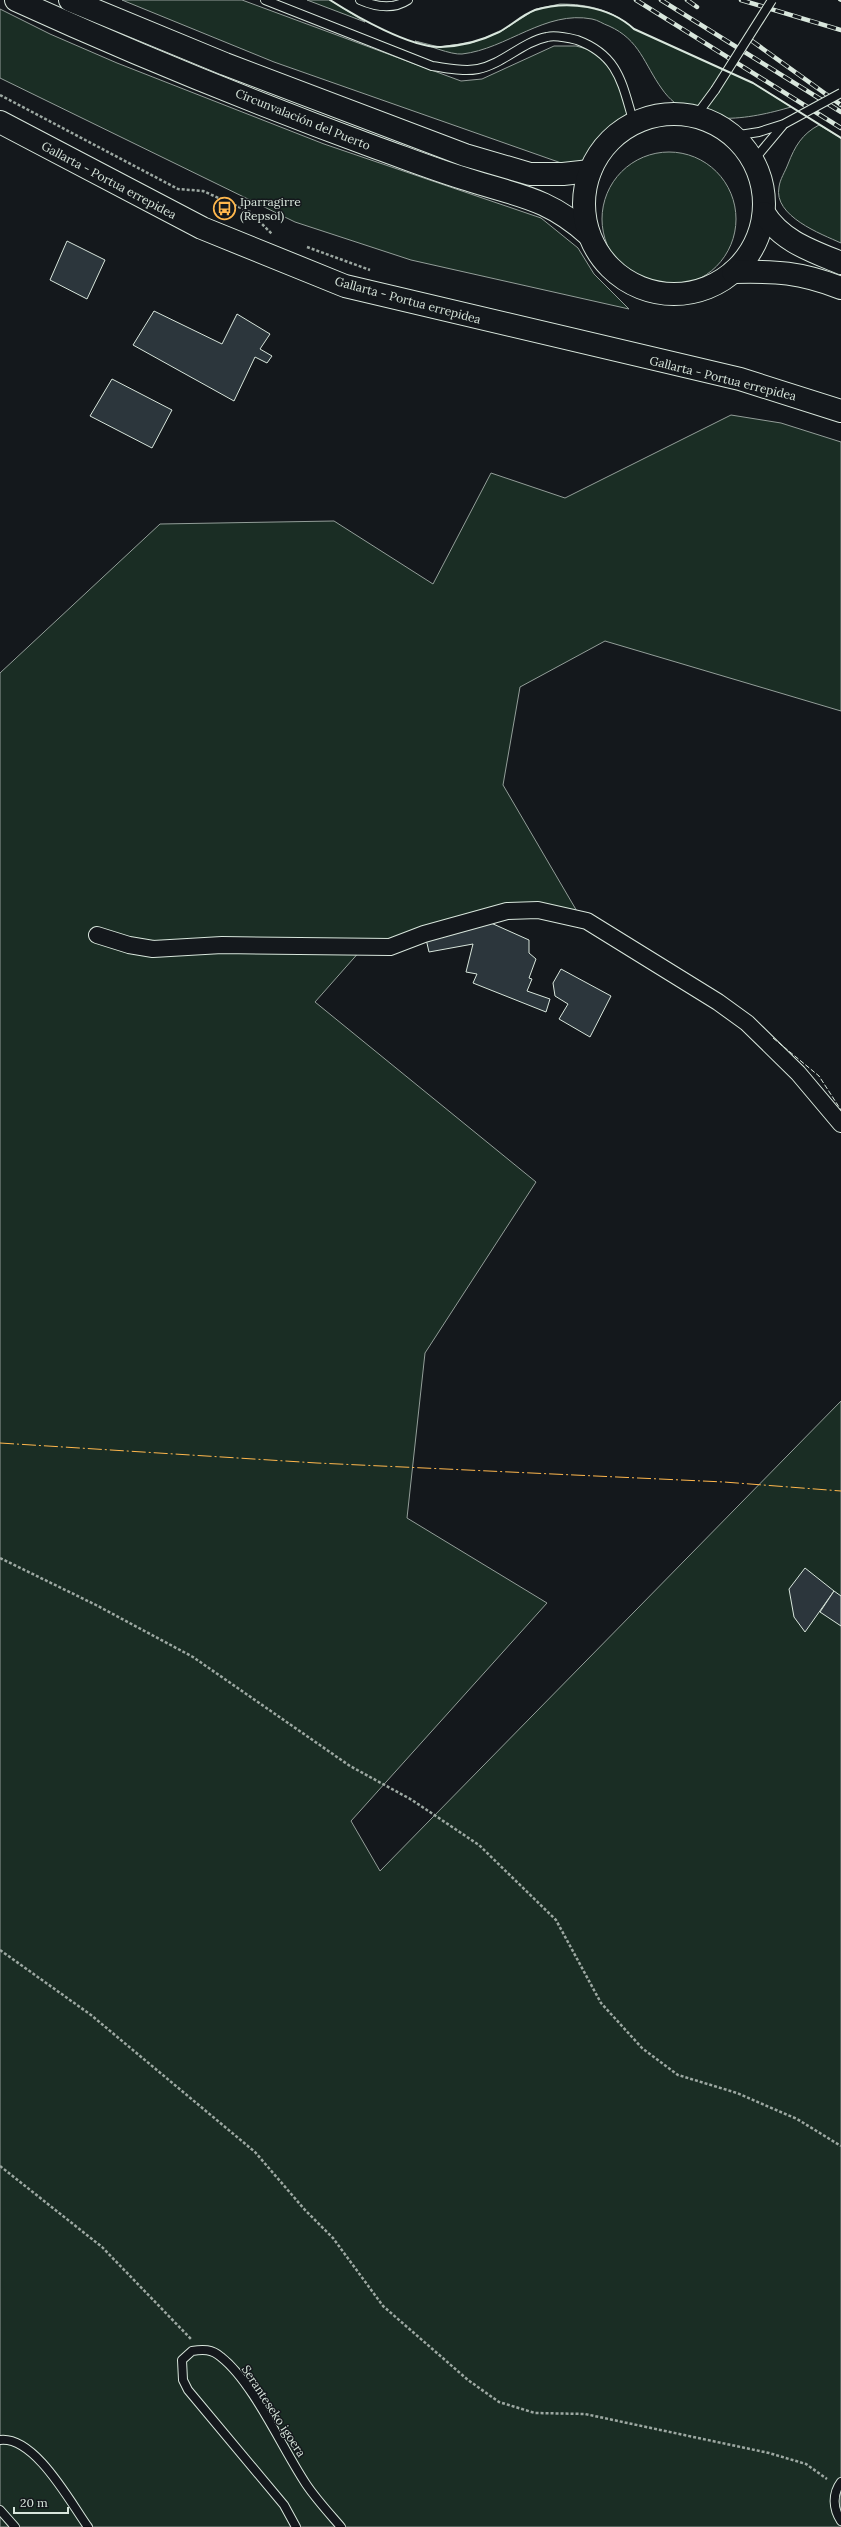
<svg xmlns="http://www.w3.org/2000/svg" width="841" height="2527" font-family="Lora,serif">
	<rect width="100%" height="100%" fill="#14181c"/>
	<g fill="#1a2d24" stroke="#939e99">
		<path d="M122 0H242L461 81 482 79 554 46H576L594 51 609 63 630 109 629 128 617 146 597 162 567 165 274 62Z"/>
		<path d="M307 0H330L365 22Z"/>
		<path d="M560 4C588 4 613 10 634 29L753 83 791 107C750 119 691 131 662 89 644 64 640 40 609 26 603 24 598 20 592 19 545 10 507 49 462 54 451 55 427 45 415 41L439 47 474 42 500 32 536 9Z"/>
		<path d="M0 9 50 34 117 63 324 144 541 218 578 248 594 274 629 309 411 260 295 222 0 78Z"/>
		<path d="M819 125 841 138V243C821 234 773 216 779 187 780 179 785 172 788 164 795 146 802 134 819 125Z"/>
		<circle cx="669" cy="219" r="67"/>
		<path d="M731 415 781 423 841 442V711L605 641 520 687 503 785 578 913H514L361 950 315 1002 536 1182 425 1353 407 1518 547 1603 351 1821 380 1871 841 1401V2527H0V673L160 524 334 521 433 584 491 473 565 498Z"/>
	</g>
	<g fill="#2c363c" stroke="#d8e6dc">
		<path d="M67 241 105 260 87 299 50 280Z"/>
		<path d="M154 311 222 344 237 314 270 334 260 349 272 356 267 363 255 357 234 401 133 345Z"/>
		<path d="M112 379 172 410 152 448 90 416Z"/>
		<path d="M491 923 529 940V953L536 959 529 978 532 979 527 991 550 999 546 1012 473 983 477 974 466 972 473 944 429 952 426 939Z"/>
		<path d="M561 969 611 996 590 1037 559 1019 568 1004 555 996 553 983Z"/>
		<path d="M805 1568 834 1591 805 1632 794 1617 789 1589Z"/>
		<path d="M834 1591 841 1596V1626L820 1612Z"/>
	</g>
	<g fill="none" stroke-linecap="round" stroke-linejoin="round">
		<defs>
			<g id="lane">
				<path d="M265 0 432 66C447 68 463 72 478 69 503 64 522 42 547 37 555 35 569 38 577 40 620 56 622 85 634 123"/>
				<path d="M360 0C376 7 393 10 408 0"/>
				<path d="M695 117 715 90"/>
				<path d="M733 136 759 132 784 124 753 161"/>
				<path d="M0 2440C35 2436 70 2502 88 2527"/>
				<path d="M841 2482C832 2494 833 2509 841 2521"/>
				<path d="M0 2510 15 2527"/>
				<path d="M296 2527 284 2505 188 2390 183 2380 182 2360 192 2351C203 2349 212 2349 221 2357 253 2382 282 2448 306 2484 316 2499 329 2513 341 2527"/>
			</g>
			<path id="street" d="M97 935 129 945 153 949 222 945 390 947 424 934 507 911 538 910 587 921 718 1002 747 1023 798 1073 841 1124"/>
			<g id="highway">
				<path d="M16 0C134 54 255 103 377 148 408 159 438 171 469 180 519 196 548 198 589 235"/>
				<path d="M70 0 225 64 465 155 530 174H563L590 171"/>
				<circle cx="674" cy="204" r="90"/>
				<path d="M0 122 202 228 345 286 740 379 841 411"/>
				<path d="M764 213C781 241 812 251 841 263"/>
				<path d="M733 272C776 271 800 272 841 288"/>
			</g>
		</defs>
		<use href="#lane" stroke="#d8e6dc" stroke-width="10"/>
		<use href="#street" stroke="#d8e6dc" stroke-width="18"/>
		<use href="#highway" stroke="#d8e6dc" stroke-width="24"/>
		<g stroke="#9da8a2" stroke-width="2.5" stroke-dasharray="3 2" stroke-linecap="butt">
			<path d="M0 95 178 189 203 191 250 212 272 234"/>
			<path d="M307 247 370 270"/>
			<path d="M0 1558 96 1605 193 1657 350 1766 412 1800 479 1845 556 1920 601 2003 642 2048 678 2075 737 2093 797 2119 841 2146"/>
			<path d="M0 1950 91 2015 255 2152 305 2210 333 2238 383 2306 468 2380 499 2402 535 2413 585 2414 769 2453 806 2464 827 2479"/>
			<path d="M0 2166 102 2247 191 2339"/>
		</g>
		<use href="#lane" stroke="#14181c" stroke-width="8"/>
		<use href="#street" stroke="#14181c" stroke-width="16"/>
		<use href="#highway" stroke="#14181c" stroke-width="22"/>
		<defs>
			<g id="rail">
				<path d="M636 0 841 128"/>
				<path d="M661 0 841 112"/>
				<path d="M687 0 697 7"/>
				<path d="M741 0 841 30"/>
				<path d="M752 41 841 105"/>
			</g>
		</defs>
		<use href="#rail" stroke="#d8e6dc" stroke-width="4.5"/>
		<use href="#rail" stroke="#14181c" stroke-width="3" stroke-dasharray="9" stroke-linecap="butt"/>
		<defs>
			<g id="lane-bridge">
				<path d="M715 90 772 0"/>
				<path d="M784 124 841 93"/>
			</g>
		</defs>
		<use href="#lane-bridge" stroke="#d8e6dc" stroke-width="10" stroke-linecap="butt"/>
		<use href="#lane-bridge" stroke="#14181c" stroke-width="8"/>
		<path stroke="#d8e6dc" stroke-width="1" stroke-dasharray="5 2" stroke-linecap="butt" d="M773 1038 819 1076 841 1110"/>
		<g stroke="#d8e6dc" stroke-width="2">
			<path d="M330 0C355 16 411 48 441 47 461 46 481 41 499 32 512 25 522 15 535 10 568 0 609 6 634 29L753 83 841 138"/>
			<path d="M839 0 841 1"/>
		</g>
		<path stroke="#ffb74d" stroke-width="1" stroke-dasharray="14 3 2 3" stroke-linecap="butt" d="M0 1443 317 1463 724 1482 841 1491"/>
	</g>
	<defs>
		<symbol id="bus-ring" viewBox="-11 -11 22 22"><circle r="9.5" fill="#14181c" stroke="#ffb74d" stroke-width="1.5"/><path d="M-5-6H5V4H4V6H2V4H-2V6H-4V4H-5ZM-3.5-4V0h7V-4ZM-3.5 1.2v1.5H-2V1.2ZM2 1.2v1.5H3.5V1.2Z" fill="#ffb74d"/></symbol>
	</defs>
	<g fill-rule="evenodd">
		<use href="#bus-ring" x="212" y="196" width="25" height="25"/>
	</g>
	<g text-anchor="middle" dominant-baseline="central" stroke-width="3" stroke-linejoin="round" paint-order="stroke">
		<g font-size="12" fill="#d8e6dc" stroke="#14181c">
			<text transform="translate(303 119) rotate(22)">Circunvalación del Puerto</text>
			<text transform="translate(109 180) rotate(28)">Gallarta - Portua errepidea</text>
			<text transform="translate(408 300) rotate(15)">Gallarta - Portua errepidea</text>
			<text transform="translate(723 378) rotate(14)">Gallarta - Portua errepidea</text>
			<text transform="translate(274 2411) rotate(57)">Seranteseko igoera</text>
		</g>
		<g font-size="12" fill="#d8e6dc" stroke="#14181c" text-anchor="start">
			<text x="240" y="201">Iparragirre<tspan x="240" dy="14">(Repsol)</tspan></text>
		</g>
	</g>
	<path d="M14 2507v6h54v-6" fill="none" stroke="#d8e6dc" stroke-width="2"/>
	<text x="20" y="2507" font-size="12" fill="#d8e6dc" stroke="#14181c" stroke-width="3" paint-order="stroke">20 m</text>
</svg>
